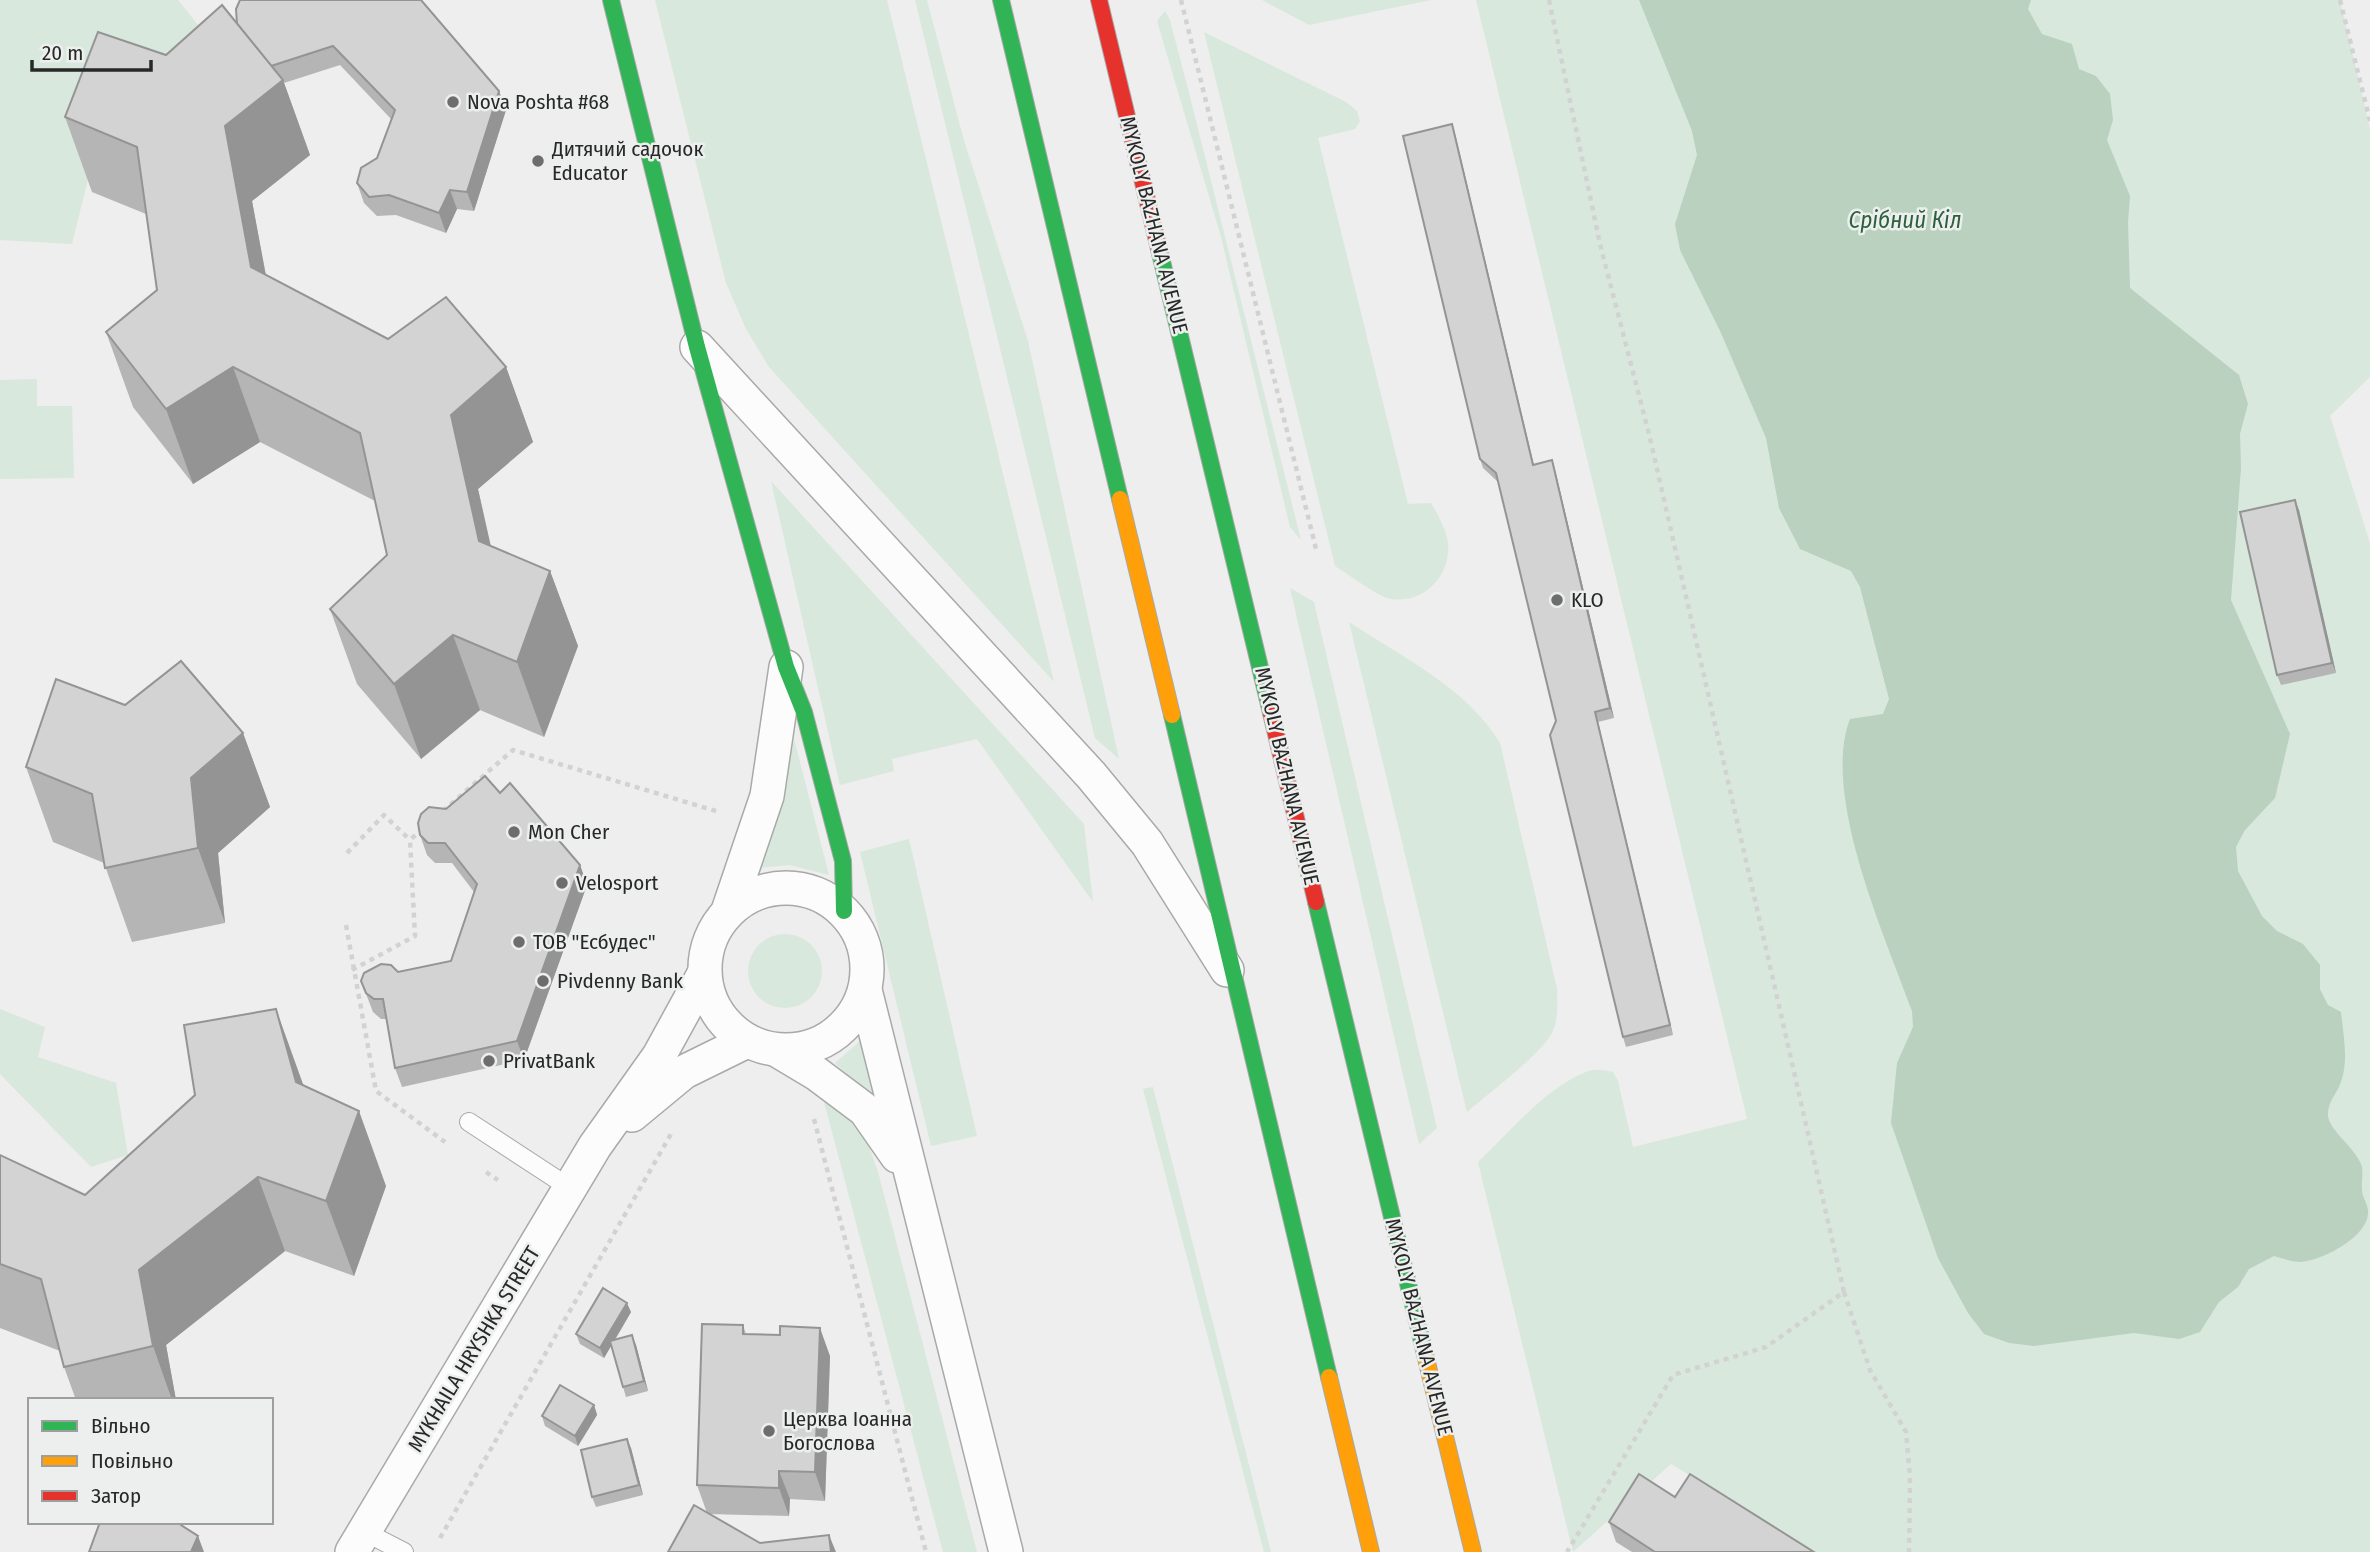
<svg xmlns="http://www.w3.org/2000/svg" width="2370" height="1552" font-family="'Fira Sans Condensed',sans-serif">
	<rect width="100%" height="100%" fill="#edeeed"/>
	<g fill="#d9e8dc">
		<path d="M0 0H178L238 75 107 102 72 244 0 240Z"/>
		<path d="M655 0H887L1054 682 769 367 746 329 726 283Z"/>
		<path d="M915 0H927L963 137 1028 341 1119 759 1095 738Z"/>
		<path d="M1262 0H1431L1309 25Z"/>
		<path d="M1476 0H2340L2370 129V377L2330 416 2370 543V1552H1816L1671 1464 1573 1552 1478 1162C1510 1132 1544 1089 1586 1072 1595 1068 1604 1070 1613 1072L1618 1081 1633 1147 1747 1119Z"/>
		<path d="M1165 11 1170 20 1188 89 1301 540 1290 527 1221 237 1157 21Z"/>
		<path d="M1204 32 1346 102 1357 111 1360 121 1355 129 1318 138 1408 504 1431 503C1438 515 1446 529 1448 543 1451 576 1424 604 1391 599 1378 597 1348 574 1335 566Z"/>
		<path d="M37 379V406H72L74 478 0 479V380Z"/>
		<path d="M771 481 1084 824 1093 902 977 739 892 759 894 771 840 785Z"/>
		<path d="M1290 588 1314 602 1437 1128 1419 1144Z"/>
		<path d="M1349 622C1402 657 1467 688 1500 743L1557 989C1557 1003 1559 1019 1552 1033 1540 1055 1488 1094 1467 1112Z"/>
		<path d="M794 739 829 875 789 865 759 868 778 813Z"/>
		<path d="M909 839 977 1136 931 1146 860 852Z"/>
		<circle cx="785" cy="971" r="37"/>
		<path d="M0 1009 45 1027 38 1057 116 1083 128 1155 91 1167 0 1074Z"/>
		<path d="M867 1027 890 1120 875 1100 835 1063 858 1043Z"/>
		<path d="M1153 1087 1271 1552H1264L1143 1089Z"/>
		<path d="M823 1098C861 1124 863 1128 878 1172L977 1552H943Z"/>
	</g>
	<path fill="#b9d1be" d="M1639 0H2031L2028 9 2042 34 2072 44 2079 69 2096 76 2110 94 2113 120 2107 140 2130 196 2128 222 2130 288 2239 375 2248 404 2240 434 2241 468 2231 600 2290 734 2275 798 2245 830 2236 847 2238 871 2262 916 2277 931 2303 944 2320 965V989L2328 1005 2341 1012C2343 1035 2349 1059 2341 1082 2337 1094 2327 1102 2328 1116 2330 1131 2354 1147 2361 1164 2364 1172 2361 1182 2362 1190 2362 1197 2368 1204 2368 1211 2370 1236 2322 1261 2300 1262 2292 1262 2282 1258 2274 1256L2249 1269 2238 1287 2219 1302 2200 1332 2179 1339 2134 1333 2034 1346 2009 1343 1984 1334 1968 1313 1938 1258 1891 1123 1897 1063 1913 1027 1912 1011C1885 936 1821 795 1850 719L1883 714 1889 699 1860 587 1851 571 1800 549 1779 508 1766 438 1721 333 1680 250 1675 224 1697 155 1692 131Z"/>
	<g fill="none" stroke-linecap="round" stroke-linejoin="round">
		<defs>
			<g id="lane">
				<path d="M469 1122 570 1188"/>
				<path d="M365 1532 404 1552"/>
			</g>
			<g id="street">
				<path d="M697 347 1091 775 1147 843 1227 970"/>
				<circle cx="786" cy="969" r="81"/>
				<path d="M728 911 767 796 786 667"/>
				<path d="M865 990 1006 1552"/>
				<path d="M777 1050 817 1074 865 1110 897 1156"/>
				<path d="M632 1115 684 1072 747 1041"/>
				<path d="M352 1552 595 1146 659 1056 704 974"/>
			</g>
			<g id="fast">
				<path d="M611 0 697 347 786 667 804 712 843 861 844 911"/>
				<path d="M1001 0 1120 499"/>
				<path d="M1159 249 1271 713"/>
				<path d="M1172 715 1329 1377"/>
				<path d="M1316 902 1425 1354"/>
			</g>
			<g id="slow">
				<path d="M1120 499 1172 715"/>
				<path d="M1425 1354 1473 1552"/>
				<path d="M1329 1377 1371 1552"/>
			</g>
			<g id="jam">
				<path d="M1099 0 1159 249"/>
				<path d="M1271 713 1316 902"/>
			</g>
		</defs>
		<use href="#lane" stroke="#a8a9a8" stroke-width="20"/>
		<use href="#street" stroke="#a8a9a8" stroke-width="36"/>
		<use href="#fast" stroke="#a8a9a8" stroke-width="18"/>
		<use href="#slow" stroke="#a8a9a8" stroke-width="18"/>
		<use href="#jam" stroke="#a8a9a8" stroke-width="18"/>
		<g stroke="#d2d2d2" stroke-width="4.5" stroke-dasharray="5 5" stroke-linecap="butt">
			<path d="M1181 0 1317 553"/>
			<path d="M1549 0 1600 244 1650 438 1844 1292 1766 1347 1673 1375 1567 1552"/>
			<path d="M2340 0 2370 121"/>
			<path d="M443 811 513 750 719 812"/>
			<path d="M347 853 384 815 410 840"/>
			<path d="M346 925 376 1091 445 1142"/>
			<path d="M352 970 415 936 410 840 423 828"/>
			<path d="M814 1119 926 1552"/>
			<path d="M486 1172 498 1180"/>
			<path d="M1844 1292 1870 1370 1906 1432 1910 1477 1909 1552"/>
			<path d="M440 1538 671 1134"/>
		</g>
		<use href="#lane" stroke="#fcfcfc" stroke-width="18"/>
		<use href="#street" stroke="#fcfcfc" stroke-width="33"/>
		<use href="#fast" stroke="#30b455" stroke-width="16"/>
		<use href="#slow" stroke="#ff9f0a" stroke-width="16"/>
		<use href="#jam" stroke="#e5322d" stroke-width="16"/>
	</g>
	<g fill="#b5b5b5">
		<path d="M236 9 506 110 474 211 457 209 446 233 396 215 377 216 364 203 357 183 377 158 391 119 340 65 284 83 310 155 252 201 266 275 388 339 506 367 533 442 478 489 491 546 550 571 578 646 544 737 480 710 421 759 357 684 330 609 387 555 375 501 260 442 193 484 133 407 106 332 157 290 146 214 92 192 65 117 166 55 237 24Z"/>
		<path d="M1452 124 1455 134 1534 465 1552 460 1555 470 1614 718 1598 722 1673 1035 1626 1047 1623 1037 1556 721 1498 482 1483 468 1480 459Z"/>
		<path d="M2299 510 2336 673 2281 685 2277 675Z"/>
		<path d="M125 705 243 733 270 807 218 853 225 923 132 942 104 863 53 842 26 767Z"/>
		<path d="M500 793 580 865 587 885 524 1060 402 1087 395 1068 387 1019H381L373 1012 361 981 398 972 451 961 474 892 452 863H435L427 855 420 835 446 809Z"/>
		<path d="M303 1086 386 1186 354 1276 285 1251 166 1345 176 1400H76L64 1367 60 1351 0 1328V1155L85 1195Z"/>
		<path d="M631 1312 615 1340 636 1345 648 1391 626 1397 611 1346 604 1358 580 1344 576 1334Z"/>
		<path d="M743 1325 746 1334 830 1356 825 1501 790 1499 789 1516 709 1514 760 1543 836 1552H668L707 1513 697 1485Z"/>
		<path d="M594 1405 597 1415 578 1446 545 1426 542 1416Z"/>
		<path d="M631 1448 643 1495 596 1507 592 1497Z"/>
		<path d="M1675 1497 1814 1552H1632L1616 1542 1609 1522Z"/>
	</g>
	<g fill="#939493">
		<path d="M283 80 310 155 252 201 278 342 251 267 225 126Z"/>
		<path d="M499 91 506 110 474 211 467 192Z"/>
		<path d="M1452 124 1455 134 1536 475 1533 465Z"/>
		<path d="M450 190 457 209 446 233 439 213Z"/>
		<path d="M233 367 260 442 193 484 166 409Z"/>
		<path d="M506 367 533 442 478 489 506 616 479 541 451 415Z"/>
		<path d="M1552 460 1555 470 1614 718 1610 708Z"/>
		<path d="M2295 500 2299 510 2336 673 2332 663Z"/>
		<path d="M550 571 578 646 544 737 517 662Z"/>
		<path d="M453 635 480 710 421 759 394 684Z"/>
		<path d="M1595 712 1598 722 1673 1035 1670 1025Z"/>
		<path d="M243 733 270 807 218 853 225 923 198 848 191 778Z"/>
		<path d="M580 865 587 885 524 1060 517 1041Z"/>
		<path d="M276 1009 303 1084 323 1157 296 1082Z"/>
		<path d="M359 1111 386 1186 354 1276 326 1201Z"/>
		<path d="M258 1177 285 1251 166 1345 176 1400H172L153 1346 139 1270Z"/>
		<path d="M627 1303 631 1312 604 1358 600 1348Z"/>
		<path d="M820 1328 830 1356 825 1501 815 1472Z"/>
		<path d="M632 1335 636 1345 648 1391 644 1381Z"/>
		<path d="M594 1405 597 1415 578 1446 575 1436Z"/>
		<path d="M627 1439 631 1448 643 1495 639 1485Z"/>
		<path d="M779 1471 790 1499 789 1516 779 1488Z"/>
		<path d="M829 1535 836 1552H831Z"/>
		<path d="M198 1536 204 1552H191Z"/>
	</g>
	<g fill="#d2d3d2" stroke="#939493" stroke-width="2">
		<path d="M240 0H421L499 91 467 192 450 190 439 213 389 195 369 197 357 183 361 168 377 158 395 110 333 46 271 66 237 24 236 9Z"/>
		<path d="M222 5 283 80 225 126 251 267 388 339 446 297 506 367 451 415 479 541 550 571 517 662 453 635 394 684 330 609 387 555 360 433 233 367 166 409 106 332 157 290 137 147 65 117 98 32 166 55Z"/>
		<path d="M1452 124 1533 465 1552 460 1610 708 1595 712 1670 1025 1623 1037 1550 735 1556 721 1496 473 1480 459 1403 136Z"/>
		<path d="M2295 500 2332 663 2277 675 2240 512Z"/>
		<path d="M181 661 243 733 191 778 198 848 105 868 92 794 26 767 56 679 125 705Z"/>
		<path d="M485 776 500 793 510 783 580 865 517 1041 395 1068 383 999H374L366 993 361 981 364 973 381 964 391 965 398 972 451 961 477 884 445 843H428L420 835 418 823 421 814 429 807 446 809Z"/>
		<path d="M276 1009 296 1082 359 1111 326 1201 258 1177 139 1270 153 1346 64 1367 41 1279 0 1264V1155L85 1195 195 1095 184 1025Z"/>
		<path d="M603 1288 627 1303 600 1348 576 1334Z"/>
		<path d="M702 1324 743 1325V1334L780 1335V1326L820 1328 815 1472 779 1471V1488L697 1485Z"/>
		<path d="M632 1335 644 1381 623 1387 610 1341Z"/>
		<path d="M560 1385 594 1405 575 1436 542 1416Z"/>
		<path d="M627 1439 639 1485 592 1497 581 1450Z"/>
		<path d="M1639 1474 1675 1497 1690 1474 1814 1552H1655L1609 1522Z"/>
		<path d="M694 1505 760 1543 829 1535 831 1552H668Z"/>
		<path d="M100 1522H180L181 1525 198 1536 191 1552H89Z"/>
	</g>
	<g fill="#6c6d6c" stroke="#ecefed" stroke-width="2.5">
		<circle cx="453" cy="102" r="7"/>
		<circle cx="538" cy="161" r="7"/>
		<circle cx="1557" cy="600" r="7"/>
		<circle cx="514" cy="832" r="7"/>
		<circle cx="562" cy="883" r="7"/>
		<circle cx="519" cy="942" r="7"/>
		<circle cx="543" cy="981" r="7"/>
		<circle cx="489" cy="1061" r="7"/>
		<circle cx="769" cy="1431" r="7"/>
	</g>
	<g text-anchor="middle" dominant-baseline="central" stroke-width="5" stroke-linejoin="round" paint-order="stroke">
		<g font-size="21" fill="#272827" stroke="#ecefed" text-anchor="start">
			<text x="467" y="102">Nova Poshta #68</text>
			<text x="552" y="149">Дитячий садочок<tspan x="552" dy="24">Educator</tspan></text>
			<text x="1571" y="600">KLO</text>
			<text x="528" y="832">Mon Cher</text>
			<text x="576" y="883">Velosport</text>
			<text x="533" y="942">ТОВ "Есбудес"</text>
			<text x="557" y="981">Pivdenny Bank</text>
			<text x="503" y="1061">PrivatBank</text>
			<text x="783" y="1419">Церква Іоанна<tspan x="783" dy="24">Богослова</tspan></text>
		</g>
		<g font-size="21" fill="#272827" stroke="#ecefed">
			<text transform="translate(1154 225) rotate(76)">MYKOLY BAZHANA AVENUE</text>
			<text transform="translate(1287 776) rotate(77)">MYKOLY BAZHANA AVENUE</text>
			<text transform="translate(1419 1327) rotate(76)">MYKOLY BAZHANA AVENUE</text>
			<text transform="translate(474 1349) rotate(-59)">MYKHAILA HRYSHKA STREET</text>
		</g>
		<g font-size="23" font-style="italic" fill="#2d603c" stroke="#ecefed">
			<text x="1905" y="220">Срібний Кіл</text>
		</g>
	</g>
	<rect x="28" y="1398" width="245" height="126" fill="#ecefed" stroke="#9d9f9e" stroke-width="2"/>
	<rect x="42" y="1421" width="35" height="10" fill="#30b455" stroke="#9d9f9e" stroke-width="2"/>
	<text x="91" y="1433" font-size="21" fill="#272827">Вільно</text>
	<rect x="42" y="1456" width="35" height="10" fill="#ff9f0a" stroke="#9d9f9e" stroke-width="2"/>
	<text x="91" y="1468" font-size="21" fill="#272827">Повільно</text>
	<rect x="42" y="1491" width="35" height="10" fill="#e5322d" stroke="#9d9f9e" stroke-width="2"/>
	<text x="91" y="1503" font-size="21" fill="#272827">Затор</text>
	<path d="M32 60v10h119v-10" fill="none" stroke="#272827" stroke-width="3.5"/>
	<text x="42" y="60" font-size="21" fill="#272827" stroke="#ecefed" stroke-width="5" paint-order="stroke">20 m</text>
</svg>
